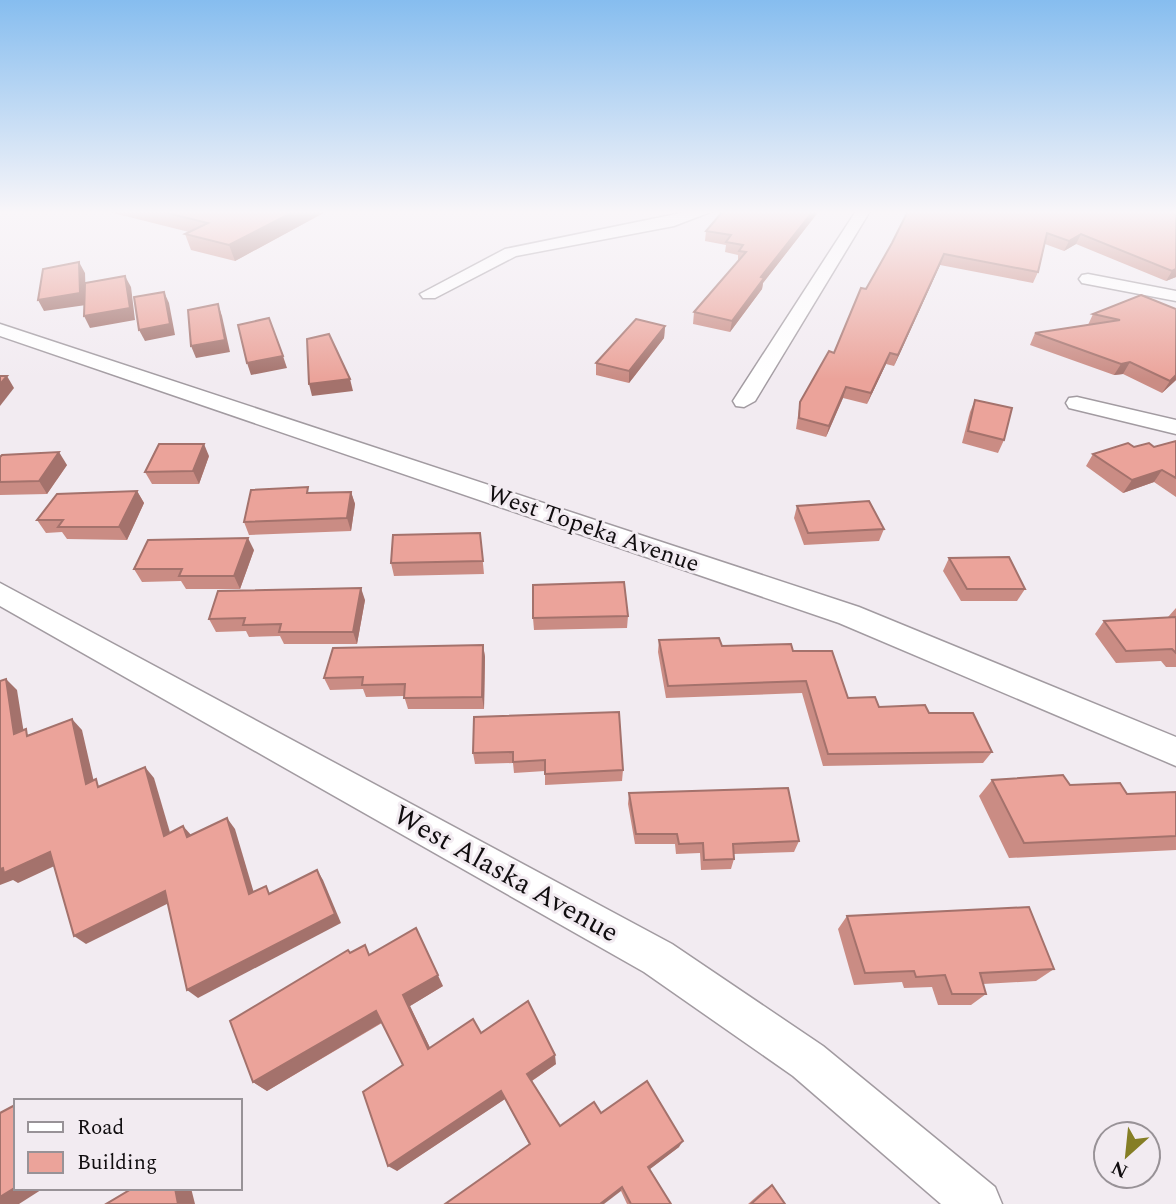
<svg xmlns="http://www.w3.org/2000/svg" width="1176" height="1204" font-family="Spectral,serif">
	<rect width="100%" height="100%" fill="#f2ebf1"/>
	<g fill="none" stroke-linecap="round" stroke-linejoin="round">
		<defs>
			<g id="street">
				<path d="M691 211H713L674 226 516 256 435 298H423L420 294 505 249Z"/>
				<path d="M856 211H870L755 401 744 407 736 406 733 401Z"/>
				<path d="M1088 274 1176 291V301L1082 283 1079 279 1082 275Z"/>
				<path d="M0 324 859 607 1176 737V766L839 623 0 336Z"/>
				<path d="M1077 397 1176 420V434L1069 408 1066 403 1069 398Z"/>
				<path d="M0 583 672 944 823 1046 995 1187 1002 1204H941L793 1076 644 972 0 606Z"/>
			</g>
		</defs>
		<use href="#street" stroke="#a29ba1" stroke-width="3"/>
		<use href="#street" fill="#fff" fill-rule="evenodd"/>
	</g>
	<g fill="#ca8c84">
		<path d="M105 211H327L235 261 191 250 185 234 189 232Z"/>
		<path d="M819 211 763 283 762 289 730 332 693 324 694 312 738 261V255L725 252 726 245 705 241 706 231Z"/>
		<path d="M1176 211V277L1166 281 1076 244 1064 251 1045 244 1038 272 1033 283 940 265 894 366 886 364 867 404 843 398 826 437 796 429 800 402 834 353 866 289 892 243Z"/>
		<path d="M1176 309V380L1162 393 1123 374 1114 375 1030 345 1035 333 1088 325 1093 314Z"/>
		<path d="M665 326 664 338 629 383 596 375V363Z"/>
		<path d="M975 400 1004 440 998 453 962 443 970 412Z"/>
		<path d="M1176 441V497L1154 482 1123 493 1086 466 1093 454 1134 447H1154Z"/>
		<path d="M209 456 199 484H152L145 472Z"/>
		<path d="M0 457 67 465 47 494 0 495Z"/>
		<path d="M137 491 144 503 127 540 67 539 62 532 46 533 37 520Z"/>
		<path d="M351 492 355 504 351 531 249 535 244 522 310 493Z"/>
		<path d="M797 506 884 529 879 541 804 545 794 518Z"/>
		<path d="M480 533 484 574 394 576 391 563Z"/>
		<path d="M254 550 240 589H186L181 581 142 582 134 569Z"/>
		<path d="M949 558 1025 589 1017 601H961L943 571Z"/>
		<path d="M365 600 357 644H284L280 636 249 637 246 631 216 632 209 619Z"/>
		<path d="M1176 608V667H1166L1161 661 1116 663 1095 634 1104 621 1168 617Z"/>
		<path d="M628 616 627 628 534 630 533 618Z"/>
		<path d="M659 640 793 651 848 698 879 707 929 713 992 752 983 763 823 766 802 693 666 698 658 652Z"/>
		<path d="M483 645 485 657 484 709H408L404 696 366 697 363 689 330 690 324 678Z"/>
		<path d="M474 717 623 770 622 781 545 785V771L514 773 513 763 475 764 473 753Z"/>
		<path d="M992 780 1070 785 1127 794 1176 792V850L1009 858 979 796Z"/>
		<path d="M629 793 799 841 794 852 734 854V859L731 869 701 870 700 853 676 854 675 844H635L628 804Z"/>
		<path d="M847 916 1054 969 1036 981 983 984 986 994 971 1005H938L932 987 904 988 902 982 854 985 838 929Z"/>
		<path d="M348 950 350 952 371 954 443 986 410 1006 430 1048 481 1033 556 1064 532 1081 560 1126 601 1113 679 1147 650 1169 671 1204H627L621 1191 529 1144 505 1099 397 1171 403 1065 382 1023 267 1091 253 1082Z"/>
		<path d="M772 1185 785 1204H748L764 1190Z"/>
	</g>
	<g fill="#a4726c">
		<path d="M295 211H327L235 261 229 245Z"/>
		<path d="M813 211H819L763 283 762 289 730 332 732 321 761 277Z"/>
		<path d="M1081 234 1076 244 1064 251 1069 241Z"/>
		<path d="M944 254 940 265 894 366 898 355Z"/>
		<path d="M79 262 85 273 86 305 44 311 38 300Z"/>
		<path d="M1176 269V277L1166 281 1172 271Z"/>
		<path d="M125 276 131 287 135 320 90 328 84 316Z"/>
		<path d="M164 292 169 303 175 335 145 341 139 330Z"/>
		<path d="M218 304 222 316 230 352 196 358 191 346Z"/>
		<path d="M665 326 664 338 629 383V371Z"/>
		<path d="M890 353 886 364 867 404 871 393Z"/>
		<path d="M283 356 287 368 251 375 247 363Z"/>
		<path d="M1130 362 1123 374 1114 375 1121 364Z"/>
		<path d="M1176 375V380L1162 393 1170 381Z"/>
		<path d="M7 376 14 388 0 406V384Z"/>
		<path d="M350 379 353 391 312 396 309 384Z"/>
		<path d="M846 387 843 398 826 437 829 426Z"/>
		<path d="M204 444 209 456 199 484 193 471Z"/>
		<path d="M59 452 67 465 47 494 39 481Z"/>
		<path d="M1162 470 1154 482 1123 493 1132 480Z"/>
		<path d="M137 491 144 503 127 540 119 527Z"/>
		<path d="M351 492 355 504 351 531 347 518Z"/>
		<path d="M248 538 254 550 240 589 234 576Z"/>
		<path d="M361 588 365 600 357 644 353 632Z"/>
		<path d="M483 645 485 657 484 709 482 697Z"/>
		<path d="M6 679 17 690 26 746 14 734Z"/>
		<path d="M72 719 82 730 97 795 86 784Z"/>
		<path d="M145 767 154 778 174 846 164 836Z"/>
		<path d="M227 818 235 829 257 903 249 894Z"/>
		<path d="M183 826 192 836 187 837Z"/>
		<path d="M50 852 63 862 18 883 13 880 0 885V869Z"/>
		<path d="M317 870 323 880 341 923 198 998 187 990Z"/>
		<path d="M165 891 175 900 86 944 74 936Z"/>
		<path d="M416 928 443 986 410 1006 435 1058 428 1049 403 995Z"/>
		<path d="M376 1011 384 1021 267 1091 253 1082Z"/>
		<path d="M555 1055 556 1064 530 1082 527 1074Z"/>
		<path d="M501 1091 505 1099 397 1171 388 1166Z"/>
		<path d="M683 1141 679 1147 646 1172 648 1167Z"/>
		<path d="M16 1187V1188H44L19 1204H0V1197Z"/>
		<path d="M622 1187 621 1191 604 1204H600Z"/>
		<path d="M175 1188H191L195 1204H178Z"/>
	</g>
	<g fill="#eba39a" stroke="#a4726c" stroke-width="2">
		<path d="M159 211H295L229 245 185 234 208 223Z"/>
		<path d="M723 211H813L761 277 764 278 732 321 694 312 746 252 739 251 743 245 726 242 731 235 706 231Z"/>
		<path d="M908 211H1176V269L1172 271 1081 234 1069 241 1047 233 1038 272 944 254 898 355 890 353 871 393 846 387 829 426 799 418 800 402 829 351 834 353 861 288 866 289 892 243Z"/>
		<path d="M79 262 80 293 38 300 43 269Z"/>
		<path d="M125 276 130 308 84 316 85 283Z"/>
		<path d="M164 292 170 324 139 330 134 297Z"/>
		<path d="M1141 295 1176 309V375L1170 381 1130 362 1121 364 1035 333 1120 320 1093 314Z"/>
		<path d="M218 304 225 340 191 346 188 310Z"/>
		<path d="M269 318 283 356 247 363 238 325Z"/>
		<path d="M636 319 665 326 629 371 596 363Z"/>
		<path d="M329 334 350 379 309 384 307 339Z"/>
		<path d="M0 376H7L0 384Z"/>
		<path d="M975 400 1012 408 1004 440 968 431Z"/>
		<path d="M1176 441V478L1162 470 1132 480 1093 454 1128 443 1134 447 1149 443 1154 447Z"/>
		<path d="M159 444H204L193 471 145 472Z"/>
		<path d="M59 452 39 481 0 482V457L2 455Z"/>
		<path d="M308 487 307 493 351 492 347 518 244 522 251 490Z"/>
		<path d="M137 491 119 527H58L63 520H37L57 494Z"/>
		<path d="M869 501 884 529 808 533 797 506Z"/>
		<path d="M480 533 483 561 391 563 393 535Z"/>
		<path d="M248 538 234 576H179L182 569H134L148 540Z"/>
		<path d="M1009 557 1025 589H967L949 558Z"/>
		<path d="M624 582 628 616 533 618V585Z"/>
		<path d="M361 588 353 632H279L281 624 243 625 245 618 209 619 218 591Z"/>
		<path d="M1176 617V653L1172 649 1126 651 1104 621Z"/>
		<path d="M719 638 722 646 791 644 793 651H832L848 698 875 697 879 707 925 705 929 713H973L992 752 828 754 806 681 668 686 659 640Z"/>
		<path d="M483 645 482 697 404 698 405 684 362 685 363 677 324 678 333 648Z"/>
		<path d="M6 679 14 734 26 729 27 736 72 719 86 784 96 779 98 787 145 767 164 836 183 826 187 837 227 818 249 894 266 886 269 894 317 870 335 914 187 990 165 891 74 936 50 852 4 873 3 868 0 869V681Z"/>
		<path d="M619 712 623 770 545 774V760L513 762V752L473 753 474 717Z"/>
		<path d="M1063 775 1070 785 1120 783 1127 794 1176 792V836L1024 843 992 780Z"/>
		<path d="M788 788 799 841 733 844 734 859 704 860 703 843 679 844 677 834H636L629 793Z"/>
		<path d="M1029 907 1054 969 980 973 986 994H952L945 975 916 977 914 971 865 973 847 916Z"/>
		<path d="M416 928 438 975 403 995 428 1049 473 1019 481 1033 528 1001 555 1055 527 1074 560 1126 594 1102 601 1113 647 1081 683 1141 648 1167 671 1204H631L622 1187 600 1204H445L530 1144 501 1091 388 1166 363 1092 403 1065 376 1011 253 1082 230 1021 348 950 350 953 365 945 369 955Z"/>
		<path d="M15 1105 16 1187 0 1197V1113Z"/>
		<path d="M772 1185 785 1204H751Z"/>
		<path d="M133 1188H175L178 1204H106Z"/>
	</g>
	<linearGradient id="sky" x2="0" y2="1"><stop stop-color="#86bdef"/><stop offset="0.56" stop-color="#f9f6f9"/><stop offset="1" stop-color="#f9f6f9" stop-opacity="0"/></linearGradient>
	<rect width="1176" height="379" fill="url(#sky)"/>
	<g text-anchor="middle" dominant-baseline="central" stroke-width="6" stroke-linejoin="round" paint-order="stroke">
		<g font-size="24" fill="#100d0f" stroke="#f2ebf1">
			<text transform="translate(593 529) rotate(19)">West Topeka Avenue</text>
		</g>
		<g font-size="28" fill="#100d0f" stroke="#f2ebf1">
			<text transform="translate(506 874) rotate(29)">West Alaska Avenue</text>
		</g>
	</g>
	<rect x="14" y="1099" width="228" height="91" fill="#f2ebf1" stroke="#989297" stroke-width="2"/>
	<rect x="28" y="1122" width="35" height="10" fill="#ffffff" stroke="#989297" stroke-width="2"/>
	<text x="77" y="1134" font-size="21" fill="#100d0f">Road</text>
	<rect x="28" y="1152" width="35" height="21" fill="#eba39a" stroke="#989297" stroke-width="2"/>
	<text x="77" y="1169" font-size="21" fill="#100d0f">Building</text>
	<g transform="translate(1127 1155) rotate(207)"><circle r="33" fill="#f2ebf1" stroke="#989297" stroke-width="2"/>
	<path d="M0-5L12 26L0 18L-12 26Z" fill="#857e25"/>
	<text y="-10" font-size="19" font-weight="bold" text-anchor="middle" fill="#100d0f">N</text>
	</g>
</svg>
